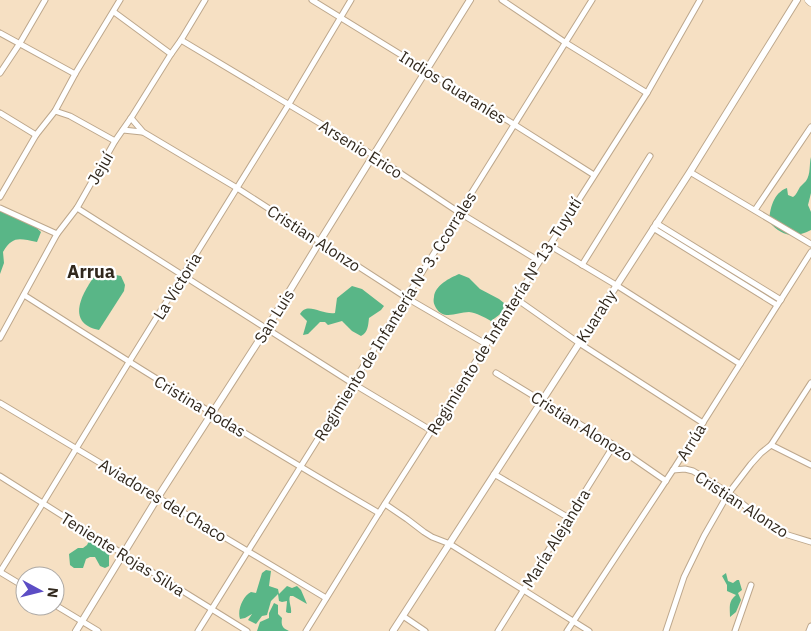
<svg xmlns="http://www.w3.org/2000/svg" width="811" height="631" font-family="'IBM Plex Sans',sans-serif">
	<rect width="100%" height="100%" fill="#f6e0c3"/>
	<g fill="#59b687">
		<path d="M811 157V193L808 205 811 212V230C794 239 782 236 769 222 770 209 773 193 787 188L788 195 793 197C797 194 797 192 800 187 802 185 804 183 806 181 811 174 809 164 811 157Z"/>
		<path d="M0 212C13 212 32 222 41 232L37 242C20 239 13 235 3 252L4 263 0 274Z"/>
		<path d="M97 273 111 274 121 276 125 285 124 291 99 330C64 323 83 291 97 273Z"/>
		<path d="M459 274 469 278 480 289 499 299 504 303 503 312 491 321C484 317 477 313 469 312 457 312 444 321 436 308 434 304 433 302 434 297 435 285 450 278 459 274Z"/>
		<path d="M352 286 362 289 384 306 381 310 369 318C368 326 368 332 361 336L352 331 342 321 328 325 325 322H320L308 334 303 335 307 321 300 314C307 301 322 315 335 313L337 298Z"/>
		<path d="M83 532 93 535 103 545 108 547 111 551 109 556V566L105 568 100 566 95 557H90L86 559 83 568H74L70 565 69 554 78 548H83L87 545 89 541 80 536Z"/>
		<path d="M266 570 271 571 269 586 278 589 279 594 287 586 292 588 297 586 301 590 307 604 293 596H290C288 602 292 607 291 613H288L286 612 287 601 282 602 279 601 278 594 271 601 267 615 262 616 256 624 248 620 252 614 245 618 240 619C237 610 243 596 251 592L256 593 262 573Z"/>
		<path d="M726 573 728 581 733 583 737 580H739L742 590 738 593 741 600 736 612 730 617C730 606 728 602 736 595L727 591V585L722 576Z"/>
		<path d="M274 603 278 605V614L282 618C281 625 282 628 289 631H257L260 622 269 618V613Z"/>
	</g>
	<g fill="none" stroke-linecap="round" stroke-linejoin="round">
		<defs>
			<g id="minor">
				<path d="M312 0 515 125 594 175"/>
				<path d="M502 0 566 43 647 93"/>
				<path d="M114 12 171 54"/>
				<path d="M0 33 75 74"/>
				<path d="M181 40 373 155 460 213 539 261"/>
				<path d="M0 73 20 43 45 0"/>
				<path d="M55 111 70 116 115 141"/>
				<path d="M0 113 36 135 55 111 75 74 120 0"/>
				<path d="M131 118 143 132 237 188 407 298 486 344"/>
				<path d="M123 130 142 132"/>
				<path d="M690 172 811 244"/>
				<path d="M0 197 36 135"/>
				<path d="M0 208 57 234"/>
				<path d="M77 208 352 383 432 431"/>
				<path d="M755 210 811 127"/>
				<path d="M656 223 781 300"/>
				<path d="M653 228 777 305"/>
				<path d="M549 245 616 285 740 364"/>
				<path d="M582 265 650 156"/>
				<path d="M24 295C141 370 259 443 379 513"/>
				<path d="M515 298 579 343 703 423"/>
				<path d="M0 338 57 234 77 208 115 141 131 118 171 54 181 40 205 0"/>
				<path d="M496 373 614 445 666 481"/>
				<path d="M0 403 326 598"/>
				<path d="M771 445 811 465"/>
				<path d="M673 470 685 469 693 471 729 493 758 516 783 532 788 535 811 542"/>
				<path d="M494 474 569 518"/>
				<path d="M0 476 123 554 247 631"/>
				<path d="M385 504 407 519 424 532 432 537 450 544 589 631"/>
				<path d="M0 572 43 503 129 362 289 104 351 0"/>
				<path d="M0 572 25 587"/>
				<path d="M55 605 98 631"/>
				<path d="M403 616 425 631"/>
				<path d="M198 631 592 0"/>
				<path d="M306 631 379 513 647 93 700 0"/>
				<path d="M498 631 614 445"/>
				<path d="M567 631 673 470 811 252"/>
				<path d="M666 631 684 577 704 536 728 494 751 464 761 453 771 445 811 383"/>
				<path d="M735 631 751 585"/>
				<path d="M809 631 811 626"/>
			</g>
			<g id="tertiary">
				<path d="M76 631 158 497 267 328 320 241 470 0"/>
				<path d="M393 631 690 172 797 0"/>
			</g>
			<path id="secondary" d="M809 0 811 2"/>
		</defs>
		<use href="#minor" stroke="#bda78c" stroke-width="7"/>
		<use href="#tertiary" stroke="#bda78c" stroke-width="8"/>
		<use href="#secondary" stroke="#bda78c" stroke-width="9"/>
		<use href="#minor" stroke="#fff" stroke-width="5"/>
		<use href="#tertiary" stroke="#fff" stroke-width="6"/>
		<use href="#secondary" stroke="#fff" stroke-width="8"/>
	</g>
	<g text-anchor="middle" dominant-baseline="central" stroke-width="4.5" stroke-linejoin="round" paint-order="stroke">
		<g font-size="16" fill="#31281d" stroke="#fff">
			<text transform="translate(453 87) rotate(32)">Indios Guaraníes</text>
			<text transform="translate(361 149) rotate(32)">Arsenio Erico</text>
			<text transform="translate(100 168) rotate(-60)">Jejuí</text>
			<text transform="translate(314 238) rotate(33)">Cristian Alonzo</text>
			<text transform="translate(177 286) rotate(-58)">La Victoria</text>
			<text transform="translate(274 316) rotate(-58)">San Luis</text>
			<text transform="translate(395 316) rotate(-58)">Regimiento de Infantería N° 3. Ccorrales</text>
			<text transform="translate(504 316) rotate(-58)">Regimiento de Infantería N° 13. Tuyutí</text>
			<text transform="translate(596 316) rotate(-57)">Kuarahy</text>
			<text transform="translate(200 406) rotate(31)">Cristina Rodas</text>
			<text transform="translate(582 426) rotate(32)">Cristian Alonozo</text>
			<text transform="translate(691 442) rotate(-58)">Arrúa</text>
			<text transform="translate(163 500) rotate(31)">Aviadores del Chaco</text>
			<text transform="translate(742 504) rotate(33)">Cristian Alonzo</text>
			<text transform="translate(556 538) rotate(-58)">María Alejandra</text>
			<text transform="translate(123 554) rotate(32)">Teniente Rojas Silva</text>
		</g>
		<g font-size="18" font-weight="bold" fill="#31281d" stroke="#fff">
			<text x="91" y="271">Arrua</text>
		</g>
	</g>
	<g transform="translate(40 591) rotate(97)"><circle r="24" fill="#ffffff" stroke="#ada9a5"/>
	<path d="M0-4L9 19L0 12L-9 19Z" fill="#5c4dc5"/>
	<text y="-8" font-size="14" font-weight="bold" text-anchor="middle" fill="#31281d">N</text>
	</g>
</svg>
